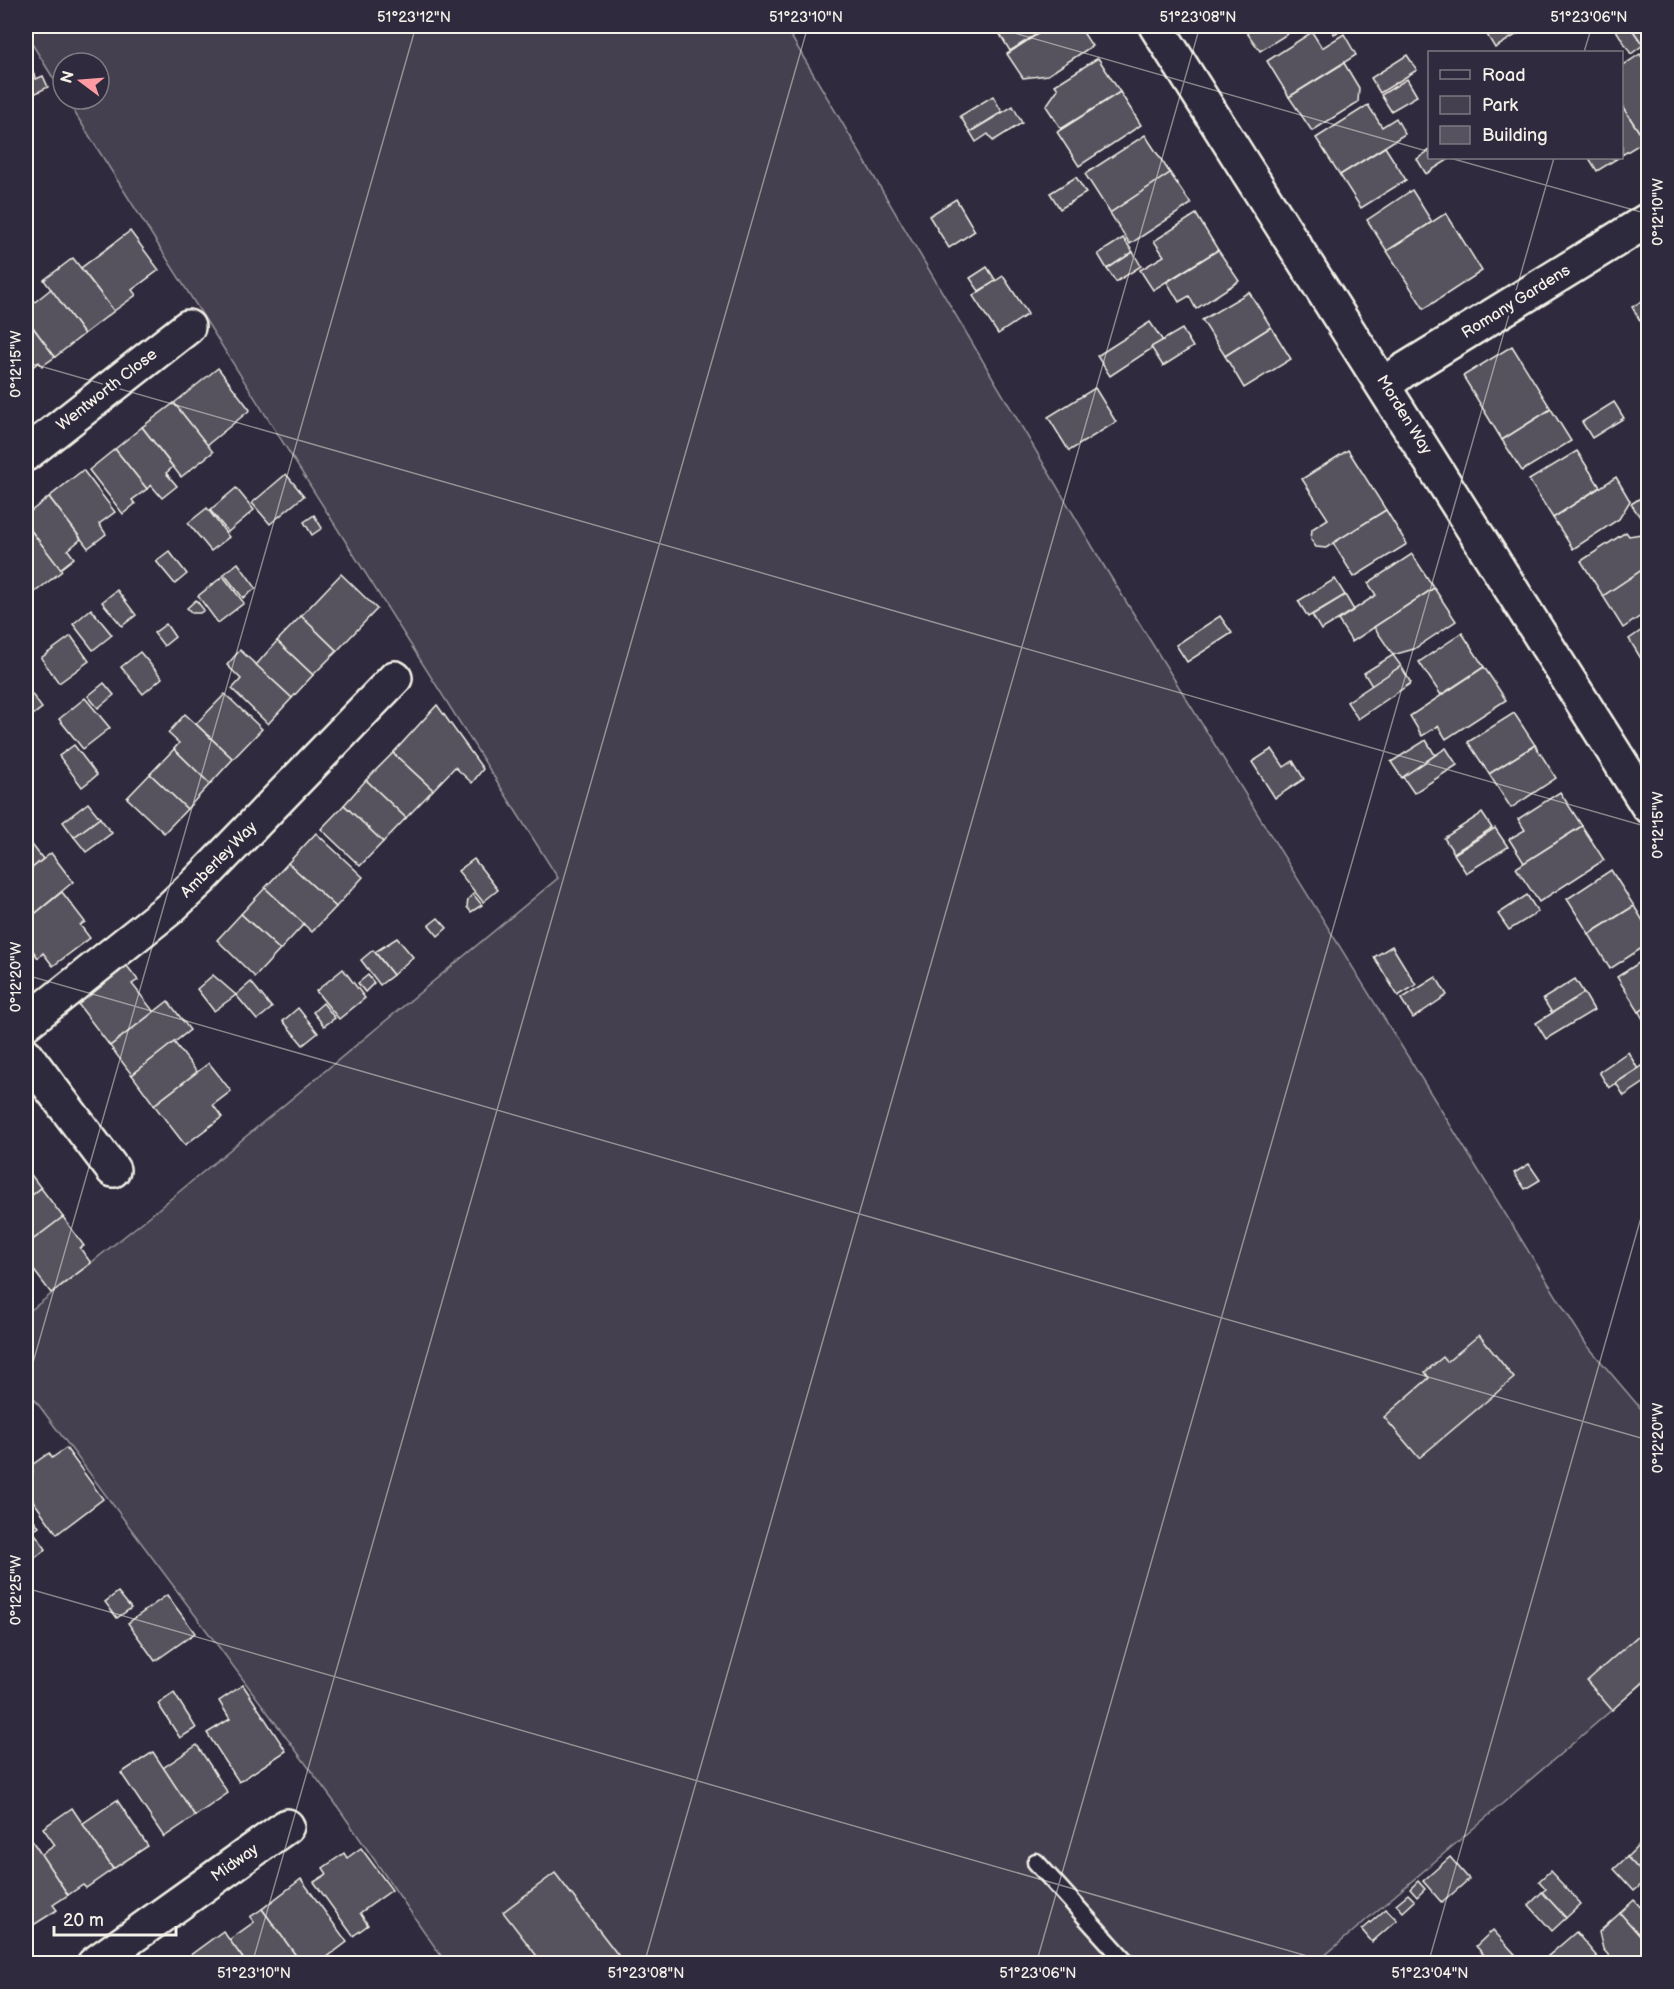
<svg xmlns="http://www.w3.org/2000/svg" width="1674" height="1989" font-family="'Balsamiq Sans',sans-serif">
	<rect width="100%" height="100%" fill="#2f2a3d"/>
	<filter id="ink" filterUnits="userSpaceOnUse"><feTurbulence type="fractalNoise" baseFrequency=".0167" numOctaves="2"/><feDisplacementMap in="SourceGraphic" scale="12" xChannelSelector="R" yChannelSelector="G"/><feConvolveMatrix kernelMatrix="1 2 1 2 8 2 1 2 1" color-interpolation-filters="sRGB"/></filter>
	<g filter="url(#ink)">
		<path fill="#454050" stroke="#9c989c" stroke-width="1.5" d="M26 26H785L1104 566 1586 1344 1648 1417V1679L1316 1963H446L335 1803 26 1388V1314L145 1220 558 878 66 99H99V63H63V94L26 34Z"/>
		<g fill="#56525f" stroke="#f4f1e8" stroke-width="1.5">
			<path d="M928 26H948L932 34Z"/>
			<path d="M1007 26H1050L1010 51 998 31Z"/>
			<path d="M1050 26H1079L1092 46 1048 75 1023 78 1007 54Z"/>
			<path d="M1242 26H1300L1260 51Z"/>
			<path d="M1329 26H1349L1334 34Z"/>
			<path d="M1472 26H1487L1477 32Z"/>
			<path d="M1487 26H1515L1519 33 1495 48 1483 28Z"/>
			<path d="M1617 26H1630L1643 45 1631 54 1614 27Z"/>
			<path d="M1630 26H1648V42L1643 45Z"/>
			<path d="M1312 32 1322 48 1344 34 1356 55 1289 97 1267 61Z"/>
			<path d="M1640 54 1648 67V138L1645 141 1622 106V66Z"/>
			<path d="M1407 55 1417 70 1380 93 1371 78Z"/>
			<path d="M26 56 36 79 43 76 48 87 26 98Z"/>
			<path d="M1098 58 1120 92 1061 129 1046 106 1058 89 1055 85Z"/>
			<path d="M1344 63 1359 88 1358 102 1312 131 1289 97Z"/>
			<path d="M1407 79 1417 96 1391 111 1381 95Z"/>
			<path d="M1120 92 1141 125 1079 166 1057 132Z"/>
			<path d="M993 96 1002 112 970 132 960 116Z"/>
			<path d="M1368 105 1382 127 1396 118 1405 134 1340 175 1316 138Z"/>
			<path d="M1013 106 1022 123 993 141 988 134 976 142 970 132Z"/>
			<path d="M1622 106 1645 141 1622 155Z"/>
			<path d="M1145 135 1170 173 1110 213 1085 174Z"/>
			<path d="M1385 147 1406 180 1361 208 1340 175Z"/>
			<path d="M1430 150V158H1451L1426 174 1417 159Z"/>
			<path d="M1589 158H1618L1597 171Z"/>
			<path d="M1170 173 1191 204 1130 244 1110 213Z"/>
			<path d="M1076 177 1086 193 1060 209 1050 193Z"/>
			<path d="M1412 190 1432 222 1387 251 1367 220Z"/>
			<path d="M956 199 975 231 949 248 929 216Z"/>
			<path d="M1446 213 1482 271 1424 309 1387 251Z"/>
			<path d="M1196 214 1218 250 1153 290 1140 270 1164 256 1154 241Z"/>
			<path d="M130 231 159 270 132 290 136 295 114 311 81 268Z"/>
			<path d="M1123 238 1133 252 1107 269 1098 254Z"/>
			<path d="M1218 250 1239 281 1196 309 1189 296 1179 302 1167 282Z"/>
			<path d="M1133 252 1141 266 1116 282 1107 269Z"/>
			<path d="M73 258 114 311 84 334 44 280Z"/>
			<path d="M987 267 996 281 979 291 970 278Z"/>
			<path d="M1003 276 1028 314 998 334 973 296Z"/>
			<path d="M51 289 84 334 55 357 26 318V309Z"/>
			<path d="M1249 292 1271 327 1225 356 1202 320Z"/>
			<path d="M1648 297V334L1632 307Z"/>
			<path d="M26 318 55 357 42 366 39 362 26 372Z"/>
			<path d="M1150 322 1163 341 1110 376 1097 356Z"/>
			<path d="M1271 327 1291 359 1244 388 1225 356Z"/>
			<path d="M1182 329 1193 347 1163 366 1151 347Z"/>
			<path d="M1512 346 1551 409 1502 440 1463 376Z"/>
			<path d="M218 368 250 410 207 445 174 403Z"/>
			<path d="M1095 388 1116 422 1069 451 1048 417Z"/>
			<path d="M1614 402 1624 418 1592 438 1582 422Z"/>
			<path d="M174 403 213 452 181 477 142 427Z"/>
			<path d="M1551 409 1571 441 1522 471 1502 440Z"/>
			<path d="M142 427 173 467 166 473 177 486 162 498 151 485 147 489 115 449Z"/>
			<path d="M115 449 147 489 132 500 135 504 123 514 89 470Z"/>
			<path d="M1348 450 1386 510 1326 548 1316 547 1311 540 1312 529 1328 519 1302 479Z"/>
			<path d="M1577 451 1600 487 1553 518 1529 480Z"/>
			<path d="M83 470 115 512 99 524 106 534 88 548 49 497Z"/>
			<path d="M286 474 304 496 270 524 252 503Z"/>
			<path d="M1616 477 1630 501 1619 519 1573 549 1553 518Z"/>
			<path d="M236 488 254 510 228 532 210 510Z"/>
			<path d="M1648 493V512L1640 517 1631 504Z"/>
			<path d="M49 497 81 539 68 550 74 558 60 569 26 524V515Z"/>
			<path d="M207 508 229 537 211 551 188 523Z"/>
			<path d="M1386 510 1407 544 1354 577 1333 543Z"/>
			<path d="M1648 512V532L1640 517Z"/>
			<path d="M314 515 322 528 312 535 304 522Z"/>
			<path d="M26 524 62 571 35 592 26 580Z"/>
			<path d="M1626 532 1629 536 1648 533V566L1603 596 1581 561Z"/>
			<path d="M169 551 187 574 175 584 156 561Z"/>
			<path d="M1412 554 1434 588 1352 642 1338 620 1376 595 1368 583Z"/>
			<path d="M238 563 256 588 243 598 224 574Z"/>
			<path d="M1648 566V611L1623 628 1603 596Z"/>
			<path d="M341 574 377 609 337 651 301 616Z"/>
			<path d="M223 576 244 603 218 623 198 596Z"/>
			<path d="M1335 579 1345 595 1308 617 1298 601Z"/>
			<path d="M1434 588 1456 621 1414 649 1393 655 1374 627Z"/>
			<path d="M117 590 136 615 122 626 102 602Z"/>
			<path d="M1345 595 1354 610 1321 630 1312 615Z"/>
			<path d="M196 600 204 610 200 613H192L187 608Z"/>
			<path d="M91 609 112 635 93 650 73 624Z"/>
			<path d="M301 616 337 651 313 675 277 641Z"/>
			<path d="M1220 616 1232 633 1187 662 1176 645Z"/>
			<path d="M166 624 175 637 164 646 154 633Z"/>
			<path d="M1648 626V670L1629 639Z"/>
			<path d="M1462 633 1484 667 1441 695 1419 662Z"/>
			<path d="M71 636 89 661 59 683 41 658Z"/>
			<path d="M277 641 313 675 292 698 256 665Z"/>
			<path d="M240 650 292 698 268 724 232 689 241 679 227 665Z"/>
			<path d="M140 652 162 678 143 694 121 667Z"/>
			<path d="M1393 655 1401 666 1372 686 1364 673Z"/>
			<path d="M1401 666 1411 683 1358 719 1347 702Z"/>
			<path d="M1484 667 1506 700 1446 739 1438 726 1422 736 1410 716Z"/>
			<path d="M104 683 114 695 98 708 88 696Z"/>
			<path d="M26 686 42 708 26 720Z"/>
			<path d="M225 694 262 729 233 759 196 724Z"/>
			<path d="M85 698 110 728 83 749 59 719Z"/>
			<path d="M437 705 483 769 472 783 455 767 433 790 393 753Z"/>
			<path d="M1514 713 1535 745 1489 774 1468 742Z"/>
			<path d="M185 714 233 759 210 784 174 749 179 743 168 733Z"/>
			<path d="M1426 740 1435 755 1402 778 1391 762Z"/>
			<path d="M74 745 97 775 82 787 59 756Z"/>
			<path d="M1535 745 1556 778 1511 808 1489 774Z"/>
			<path d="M1446 748 1457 765 1414 793 1403 777Z"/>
			<path d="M174 749 210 784 187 809 150 774Z"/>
			<path d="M1272 749 1284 767 1293 761 1304 779 1275 798 1252 762Z"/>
			<path d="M393 753 433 790 406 818 366 780Z"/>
			<path d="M150 774 187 809 164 833 127 798Z"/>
			<path d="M366 780 406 818 383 842 344 805Z"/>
			<path d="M1560 792 1582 826 1524 863 1509 839 1525 830 1518 819Z"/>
			<path d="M88 803 100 818 74 837 63 822Z"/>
			<path d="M344 805 383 842 360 866 321 829Z"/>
			<path d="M1482 813 1492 828 1454 853 1444 838Z"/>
			<path d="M100 818 112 833 86 852 74 837Z"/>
			<path d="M1582 826 1604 860 1539 902 1516 868Z"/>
			<path d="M1495 828 1508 847 1466 873 1454 854Z"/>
			<path d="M316 833 363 877 336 907 288 863Z"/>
			<path d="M26 837 43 859 26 873Z"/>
			<path d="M51 853 73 882 26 921V873Z"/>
			<path d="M474 859 498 890 483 902 458 871Z"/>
			<path d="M288 863 336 907 312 932 265 888Z"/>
			<path d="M1611 870 1634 906 1589 934 1567 899Z"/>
			<path d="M265 888 304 924 280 950 241 914Z"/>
			<path d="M62 892 85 922 80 925 90 938 53 966 43 953 38 958 26 941V921Z"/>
			<path d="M473 894 482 905 471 912 467 907 468 899Z"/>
			<path d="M1527 895 1538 912 1509 930 1498 914Z"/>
			<path d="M1634 906 1648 929V944L1610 969 1589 934Z"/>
			<path d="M241 914 280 950 255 977 217 940Z"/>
			<path d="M438 918 447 928 438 936 429 925Z"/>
			<path d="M397 938 413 957 393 975 375 952Z"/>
			<path d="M1392 946 1416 985 1398 996 1374 957Z"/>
			<path d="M373 950 393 975 380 985 361 960Z"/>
			<path d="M1648 957V1006L1639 1012 1617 977Z"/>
			<path d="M127 966 138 980 132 984 154 1012 110 1046 78 1004Z"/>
			<path d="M343 969 365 998 339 1019 316 991Z"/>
			<path d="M213 975 236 995 214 1011 197 989Z"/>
			<path d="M368 975 374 983 365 992 358 983Z"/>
			<path d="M1436 977 1447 995 1413 1018 1401 999Z"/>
			<path d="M1575 979 1584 993 1552 1013 1543 999Z"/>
			<path d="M251 982 272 1008 257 1020 236 995Z"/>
			<path d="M1584 993 1594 1010 1546 1039 1536 1023Z"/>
			<path d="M168 1001 190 1030 132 1075 110 1046Z"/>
			<path d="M323 1003 335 1018 324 1026 313 1012Z"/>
			<path d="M1648 1006V1028L1639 1012Z"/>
			<path d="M298 1008 318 1033 303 1045 283 1021Z"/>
			<path d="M174 1042 197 1072 154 1105 132 1075Z"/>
			<path d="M1628 1052 1638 1069 1609 1088 1599 1072Z"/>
			<path d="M209 1063 231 1091 213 1105 222 1117 185 1145 154 1105Z"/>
			<path d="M1645 1064 1648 1070V1080L1624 1096 1616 1083Z"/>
			<path d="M1529 1164 1540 1180 1525 1189 1514 1173Z"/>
			<path d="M26 1168 41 1188 26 1200Z"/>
			<path d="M41 1188 63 1217 26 1245V1200Z"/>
			<path d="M63 1217 84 1246 80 1248 91 1263 51 1293 26 1260V1245Z"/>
			<path d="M1479 1335 1514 1378 1419 1458 1384 1417 1429 1378 1425 1372 1443 1357 1447 1362Z"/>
			<path d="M66 1448 103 1499 57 1534 26 1491V1477L33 1472 29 1467 49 1453 52 1458Z"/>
			<path d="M26 1509 39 1527 33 1531 46 1549 26 1565Z"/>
			<path d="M118 1592 131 1608 117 1618 105 1602Z"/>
			<path d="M167 1595 195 1633 155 1661 128 1623Z"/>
			<path d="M1648 1627V1678L1612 1710 1587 1681Z"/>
			<path d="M243 1685 286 1751 239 1782 207 1733 230 1719 219 1701Z"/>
			<path d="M174 1693 196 1728 180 1738 158 1704Z"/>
			<path d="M197 1745 228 1793 195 1816 163 1768Z"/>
			<path d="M153 1752 195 1816 164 1837 121 1773Z"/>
			<path d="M117 1800 148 1846 113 1869 82 1824Z"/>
			<path d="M72 1808 113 1869 86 1888 83 1885 68 1895 41 1855 55 1845 43 1828Z"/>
			<path d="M29 1836 68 1895 53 1905 57 1910 32 1926 26 1916V1839Z"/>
			<path d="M1639 1845 1648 1855V1879L1627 1857Z"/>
			<path d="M361 1848 392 1890 360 1913 368 1925 353 1936 314 1882 327 1874 323 1868 344 1853 347 1858Z"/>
			<path d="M1450 1857 1469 1879 1442 1903 1423 1881Z"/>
			<path d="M1627 1857 1648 1879 1634 1891 1614 1869Z"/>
			<path d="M1550 1871 1581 1904 1566 1918 1542 1892 1546 1889 1539 1881Z"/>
			<path d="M555 1873 618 1955 607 1964H543L503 1912Z"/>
			<path d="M301 1879 347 1942 318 1964H302L262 1909Z"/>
			<path d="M1418 1881 1425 1889 1417 1897 1410 1889Z"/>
			<path d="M1542 1892 1566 1918 1552 1931 1529 1905Z"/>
			<path d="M1408 1894 1415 1901 1403 1912 1396 1904Z"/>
			<path d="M1634 1900 1645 1912 1648 1908V1945L1620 1913Z"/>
			<path d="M262 1909 297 1957 288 1964H247L229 1940 254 1922 250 1917Z"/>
			<path d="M1386 1909 1397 1920 1372 1942 1362 1930Z"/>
			<path d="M1620 1913 1648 1945V1964H1616L1603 1949 1599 1932Z"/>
			<path d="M26 1916 32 1926 26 1930Z"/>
			<path d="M1493 1930 1524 1964H1492L1476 1946Z"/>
			<path d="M223 1931 247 1964H189L185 1959Z"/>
			<path d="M1576 1932 1603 1964H1550L1546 1958Z"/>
		</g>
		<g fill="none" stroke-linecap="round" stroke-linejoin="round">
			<defs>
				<path id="lane" d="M1036 1862 1128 1964"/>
				<g id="street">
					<path d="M1156 26 1648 806"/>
					<path d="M1385 385 1403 371 1648 220"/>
					<path d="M26 454 188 327"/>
					<path d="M26 1023 169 909 201 879 395 678"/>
					<path d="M26 1055 113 1170"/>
					<path d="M94 1964 287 1826"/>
				</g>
			</defs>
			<use href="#lane" stroke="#f4f1e8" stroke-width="21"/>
			<use href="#street" stroke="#f4f1e8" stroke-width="38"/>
			<use href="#lane" stroke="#2f2a3d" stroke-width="16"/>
			<use href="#street" stroke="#2f2a3d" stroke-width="33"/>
		</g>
	</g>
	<path fill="none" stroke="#f4f1e8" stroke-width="1.5" stroke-opacity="0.45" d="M990 26 1430 152M1584 52 1592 26M1450 158 1648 214M26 362 1648 827M26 975 1648 1440M26 1387 416 26M26 1588 1335 1964M252 1964 808 26M644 1964 1200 26M1036 1964 1554 158M1428 1964 1648 1193"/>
	<g text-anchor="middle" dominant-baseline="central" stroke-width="6" stroke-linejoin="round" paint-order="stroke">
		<g font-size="16" fill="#f4f1e8" stroke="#2f2a3d">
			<text transform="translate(1516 302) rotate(-32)">Romany Gardens</text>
			<text transform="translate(107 390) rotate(-38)">Wentworth Close</text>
			<text transform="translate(1404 415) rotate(58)">Morden Way</text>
			<text transform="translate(219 860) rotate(-45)">Amberley Way</text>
			<text transform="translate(235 1863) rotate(-35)">Midway</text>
		</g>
	</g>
	<rect width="1674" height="1989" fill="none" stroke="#2f2a3d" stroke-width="66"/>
	<rect x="1428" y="51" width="195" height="108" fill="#2f2a3d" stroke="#7e7a81" stroke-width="1.5"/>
	<rect x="1440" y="70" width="30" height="9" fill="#2f2a3d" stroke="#7e7a81" stroke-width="1.5"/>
	<text x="1482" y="81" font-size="18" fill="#f4f1e8">Road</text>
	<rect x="1440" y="96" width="30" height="18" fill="#454050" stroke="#7e7a81" stroke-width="1.5"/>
	<text x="1482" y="111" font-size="18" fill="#f4f1e8">Park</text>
	<rect x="1440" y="126" width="30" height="18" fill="#56525f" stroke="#7e7a81" stroke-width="1.5"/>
	<text x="1482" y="141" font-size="18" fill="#f4f1e8">Building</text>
	<g transform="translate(81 81) rotate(286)"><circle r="28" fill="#2f2a3d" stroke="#7e7a81" stroke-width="1.5"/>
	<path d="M0-4.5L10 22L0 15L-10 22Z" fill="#ff9aa2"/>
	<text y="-9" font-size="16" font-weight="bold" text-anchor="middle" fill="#f4f1e8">N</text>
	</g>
	<path d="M54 1926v9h122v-9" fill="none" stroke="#f4f1e8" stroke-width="3"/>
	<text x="63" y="1926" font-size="18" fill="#f4f1e8" stroke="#2f2a3d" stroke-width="4.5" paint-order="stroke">20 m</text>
	<rect x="33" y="33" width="1608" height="1923" fill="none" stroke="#f4f1e8" stroke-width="2"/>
	<g font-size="15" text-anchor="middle" fill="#f4f1e8">
		<text x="414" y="22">51°23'12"N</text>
		<text x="806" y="22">51°23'10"N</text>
		<text x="1198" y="22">51°23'08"N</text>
		<text x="1589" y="22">51°23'06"N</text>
		<text transform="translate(1658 212) rotate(-90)" y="5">0°12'10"W</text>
		<text transform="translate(16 364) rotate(-90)" y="5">0°12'15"W</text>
		<text transform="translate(1658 825) rotate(-90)" y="5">0°12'15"W</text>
		<text transform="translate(16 977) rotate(-90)" y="5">0°12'20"W</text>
		<text transform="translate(1658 1438) rotate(-90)" y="5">0°12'20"W</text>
		<text transform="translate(16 1590) rotate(-90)" y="5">0°12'25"W</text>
		<text x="254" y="1978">51°23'10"N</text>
		<text x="646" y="1978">51°23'08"N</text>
		<text x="1038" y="1978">51°23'06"N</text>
		<text x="1430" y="1978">51°23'04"N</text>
	</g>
</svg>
